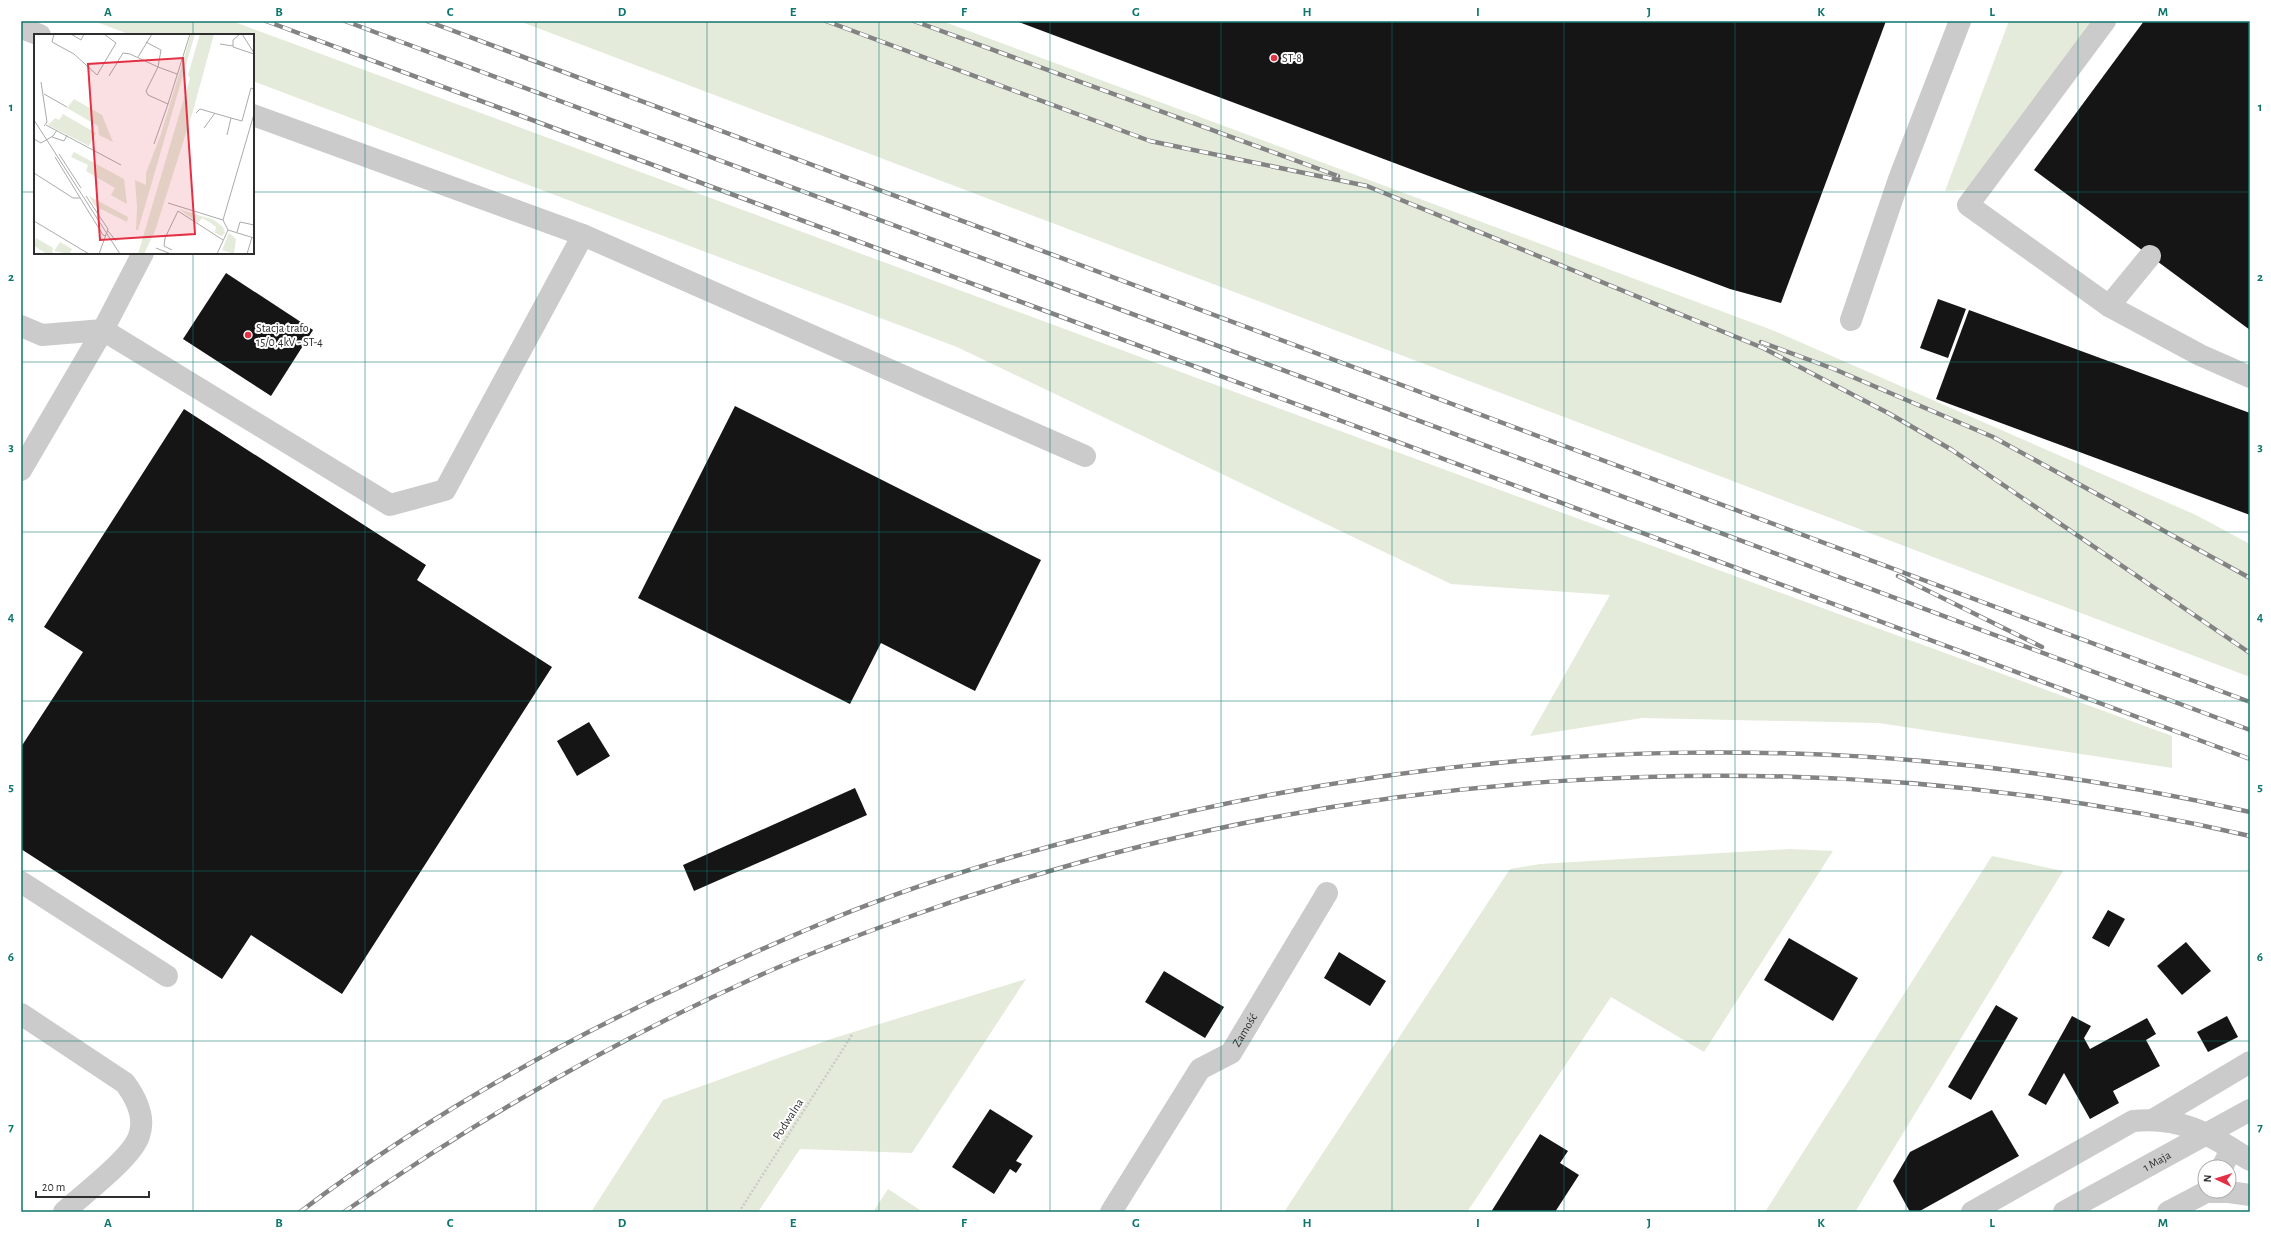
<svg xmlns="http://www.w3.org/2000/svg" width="2271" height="1233" font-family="'Alegreya Sans',sans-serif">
	<rect width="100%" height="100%" fill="#fff"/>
	<g fill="#e4ebdb">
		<path d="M94 21H232L1489 486 2172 736V768L1879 723 1642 718 1530 736 1610 595 1451 584 957 347 253 81V35H131Z"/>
		<path d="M519 21H942L1772 330 2196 515 2250 544V677Z"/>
		<path d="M2009 21H2094L1967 190 1945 191Z"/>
		<path d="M1790 849 1833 851 1704 1052 1611 997 1467 1212H1284L1510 869 1540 864Z"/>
		<path d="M1992 856 2063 871 1855 1212H1765Z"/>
		<path d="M1026 979 912 1153 800 1149 758 1212H591L663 1100 834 1038Z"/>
		<path d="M888 1189 923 1212H873Z"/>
	</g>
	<g fill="#151515">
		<path d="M1016 21H1886L1781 303 1730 289Z"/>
		<path d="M2144 21H2250V330L2034 170Z"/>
		<path d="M226 273 313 330 271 396 183 339Z"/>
		<path d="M1938 299 1966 309 1948 358 1920 348Z"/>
		<path d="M1969 310 2250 413V515L1936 399Z"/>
		<path d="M735 406 1041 560 975 691 881 643 850 704 638 598Z"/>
		<path d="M184 409 426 565 417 580 552 667 342 994 251 935 222 979 21 849V747L83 652 44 627Z"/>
		<path d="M589 722 610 756 577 776 557 741Z"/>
		<path d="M855 788 867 815 694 891 683 865Z"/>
		<path d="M2108 910 2125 919 2109 947 2092 938Z"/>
		<path d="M1789 938 1858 978 1833 1021 1764 980Z"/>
		<path d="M2186 942 2211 971 2182 995 2157 966Z"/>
		<path d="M1339 952 1386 981 1370 1006 1324 978Z"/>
		<path d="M1164 971 1224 1007 1205 1038 1145 1002Z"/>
		<path d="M1996 1005 2018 1018 1971 1100 1948 1087Z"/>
		<path d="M2072 1016 2091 1026 2084 1038 2090 1049 2147 1018 2156 1034 2146 1040 2160 1066 2113 1091 2119 1103 2090 1119 2064 1073 2046 1105 2028 1095Z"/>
		<path d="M2227 1016 2238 1037 2208 1052 2197 1032Z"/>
		<path d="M990 1109 1033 1136 1016 1161 1022 1164 1016 1173 1010 1169 994 1194 952 1167Z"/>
		<path d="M1992 1110 2019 1156 1918 1212H1910L1893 1181 1910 1152Z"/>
		<path d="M1540 1134 1568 1151 1560 1163 1579 1175 1555 1212H1491Z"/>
	</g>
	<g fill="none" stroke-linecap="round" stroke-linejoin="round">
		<path stroke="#cbcbcb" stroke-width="2.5" stroke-dasharray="2 2" stroke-linecap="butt" d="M739 1212 852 1035"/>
		<g stroke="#cbcbcb" stroke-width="22">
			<path d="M2105 21 1968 205 2109 306 2200 355 2250 377"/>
			<path d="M21 28 40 35"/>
			<path d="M253 115 583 235"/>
			<path d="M2109 306 2150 256"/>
			<path d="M1851 320 1899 179 1960 21"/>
			<path d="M21 326 42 335 103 330 143 253"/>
			<path d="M21 470 103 330 390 505 445 490 583 235 1085 456"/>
			<path d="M21 882 167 976"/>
			<path d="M21 1014 125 1083C136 1098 146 1117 139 1136 132 1158 82 1195 64 1212"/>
			<path d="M2156 1118 2250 1062"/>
			<path d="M2222 1167 2227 1158 2229 1147"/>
			<path d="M2208 1192H2229L2250 1195"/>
			<path id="s1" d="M1111 1212 1200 1069 1231 1053 1327 893"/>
			<path d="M1972 1212 2133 1121C2183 1116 2210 1135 2250 1160"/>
			<path id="s2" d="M2064 1212 2250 1110"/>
			<path d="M2168 1212 2208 1191"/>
		</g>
		<defs>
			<g id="rail">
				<path d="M266 21 2250 759"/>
				<path d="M345 21 2250 730"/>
				<path d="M427 21 2250 702"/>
				<path d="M826 21 1150 141 1367 186 1763 348 1890 414 1952 450 2250 653"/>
				<path d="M914 21 1338 176"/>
				<path d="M1761 342 1834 369 1993 437 2250 578"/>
				<path d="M1898 576 2042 647"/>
				<path d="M300 1212C420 1121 554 1045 691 982 737 960 784 939 832 919 917 884 1007 857 1097 834 1477 734 1866 725 2250 812"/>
				<path d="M344 1212C475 1121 607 1044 754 978 802 956 853 937 903 919 1332 763 1805 733 2250 836"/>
			</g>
		</defs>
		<use href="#rail" stroke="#838383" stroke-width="4.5"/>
		<use href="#rail" stroke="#fff" stroke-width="3" stroke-dasharray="9" stroke-linecap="butt"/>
	</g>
	<path fill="none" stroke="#0f766e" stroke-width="1" stroke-opacity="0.55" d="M193 21V35M365 21V1212M536 21V1212M707 21V1212M879 21V1212M1050 21V1212M1221 21V1212M1392 21V1212M1564 21V1212M1735 21V1212M1906 21V1212M2078 21V1212M21 192H35M253 192H2250M193 253V1212M21 362H2250M21 532H2250M21 701H2250M21 871H2250M21 1041H2250"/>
	<g fill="#e43045" stroke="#fff" stroke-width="1.5">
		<circle cx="1274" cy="58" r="4"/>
		<circle cx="248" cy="335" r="4"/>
	</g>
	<g text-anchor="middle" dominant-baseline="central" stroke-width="4" stroke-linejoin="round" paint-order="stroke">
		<g font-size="12" fill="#2e2e2e" stroke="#fff" text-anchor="start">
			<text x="1282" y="58">ST-8</text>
			<text x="256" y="328">Stacja trafo<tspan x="256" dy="14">15/0,4kV - ST-4</tspan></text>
		</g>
		<g font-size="12" fill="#2e2e2e" stroke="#fff">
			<text stroke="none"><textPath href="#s1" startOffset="230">Zamość</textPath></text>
			<text transform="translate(788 1119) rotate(-57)">Podwalna</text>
			<text stroke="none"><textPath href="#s2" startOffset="106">1 Maja</textPath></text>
		</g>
	</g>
	<g transform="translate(34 34)">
		<rect width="220" height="220" fill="#fff"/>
		<path d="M157 0H161L104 196H102L103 173 101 146 112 151V139L127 100ZM166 0H180L159 77 121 197 110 220H104L156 44 154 41ZM40 65 68 81 79 108 65 101 64 92 33 74ZM29 80 62 99 55 112 14 91 21 84 25 86ZM40 118 90 145 93 170 77 161 81 154 52 137 54 131 37 123ZM55 162 94 183 93 188 61 172ZM145 175 180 186 189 193 191 199 187 202 176 196 181 198 182 193 177 189 168 184 164 189ZM195 199 202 205 200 220 188 216ZM2 204 19 214 18 220H13L0 212ZM26 208 38 215 35 220 20 217Z" fill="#e4ebdb"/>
		<path fill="none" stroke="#ababab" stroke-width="1" d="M20 0 18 8 40 20 63 41 82 9 70 0M37 0 47 6 50 0M206 0 199 6V13L220 20M208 0 220 19M112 8 127 16 124 33 143 40M186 10 199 12M104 23 118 0M75 42 89 19 96 20 124 33 112 57 114 61 134 70 120 110M7 48 13 88 10 92M10 60 33 73M134 70 156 0M162 79 166 75 197 84M0 86 86 220M12 91 87 131M170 94 181 79M193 101 197 84 208 87 217 54 220 55M18 103 30 107 33 101M0 105 7 109 19 102 23 96M25 120 47 154M21 123 69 201 72 202M0 139 39 164H46M52 162 74 195 65 220M134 169 189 186 194 196M189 186 220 80M0 187 55 220M74 197 82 207M203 198 206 188 220 191M122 214 137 220M138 216 130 212 131 204 144 177 189 206M183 220 194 196 220 204M213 220 218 203"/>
		<path fill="#e43045" fill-opacity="0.15" stroke="#e43045" stroke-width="2" d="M149 24 161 200 66 206 54 30Z"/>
		<rect width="220" height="220" fill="none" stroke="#2e2e2e" stroke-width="2"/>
	</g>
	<rect width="2271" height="1233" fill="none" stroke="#ffffff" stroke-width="44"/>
	<g transform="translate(2217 1179) rotate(274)"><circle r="19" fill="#ffffff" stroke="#ababab"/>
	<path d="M0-3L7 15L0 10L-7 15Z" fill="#e43045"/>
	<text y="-6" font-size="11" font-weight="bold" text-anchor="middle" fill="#2e2e2e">N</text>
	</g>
	<path d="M36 1191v6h113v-6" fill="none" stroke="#2e2e2e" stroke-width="2"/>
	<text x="42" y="1191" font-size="12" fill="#2e2e2e" stroke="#ffffff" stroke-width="3" paint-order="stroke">20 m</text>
	<rect x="22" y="22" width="2227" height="1189" fill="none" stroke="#0f766e" stroke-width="1.5"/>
	<g font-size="13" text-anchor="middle" font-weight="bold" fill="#0f766e">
		<text x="108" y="16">A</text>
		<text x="279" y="16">B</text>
		<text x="450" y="16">C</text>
		<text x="622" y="16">D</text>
		<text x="793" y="16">E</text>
		<text x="964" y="16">F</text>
		<text x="1136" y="16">G</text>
		<text x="1307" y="16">H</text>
		<text x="1478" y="16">I</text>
		<text x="1649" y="16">J</text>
		<text x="1821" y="16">K</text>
		<text x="1992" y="16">L</text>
		<text x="2163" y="16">M</text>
		<text x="11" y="111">1</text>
		<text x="2260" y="111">1</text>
		<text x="11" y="281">2</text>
		<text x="2260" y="281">2</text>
		<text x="11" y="451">3</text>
		<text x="2260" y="451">3</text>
		<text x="11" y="621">4</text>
		<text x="2260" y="621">4</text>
		<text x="11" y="791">5</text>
		<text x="2260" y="791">5</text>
		<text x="11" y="961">6</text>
		<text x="2260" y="961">6</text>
		<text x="11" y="1131">7</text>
		<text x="2260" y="1131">7</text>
		<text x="108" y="1227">A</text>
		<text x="279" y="1227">B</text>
		<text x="450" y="1227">C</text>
		<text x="622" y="1227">D</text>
		<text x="793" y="1227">E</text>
		<text x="964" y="1227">F</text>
		<text x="1136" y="1227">G</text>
		<text x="1307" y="1227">H</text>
		<text x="1478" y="1227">I</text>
		<text x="1649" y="1227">J</text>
		<text x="1821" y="1227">K</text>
		<text x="1992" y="1227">L</text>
		<text x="2163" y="1227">M</text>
	</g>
</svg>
